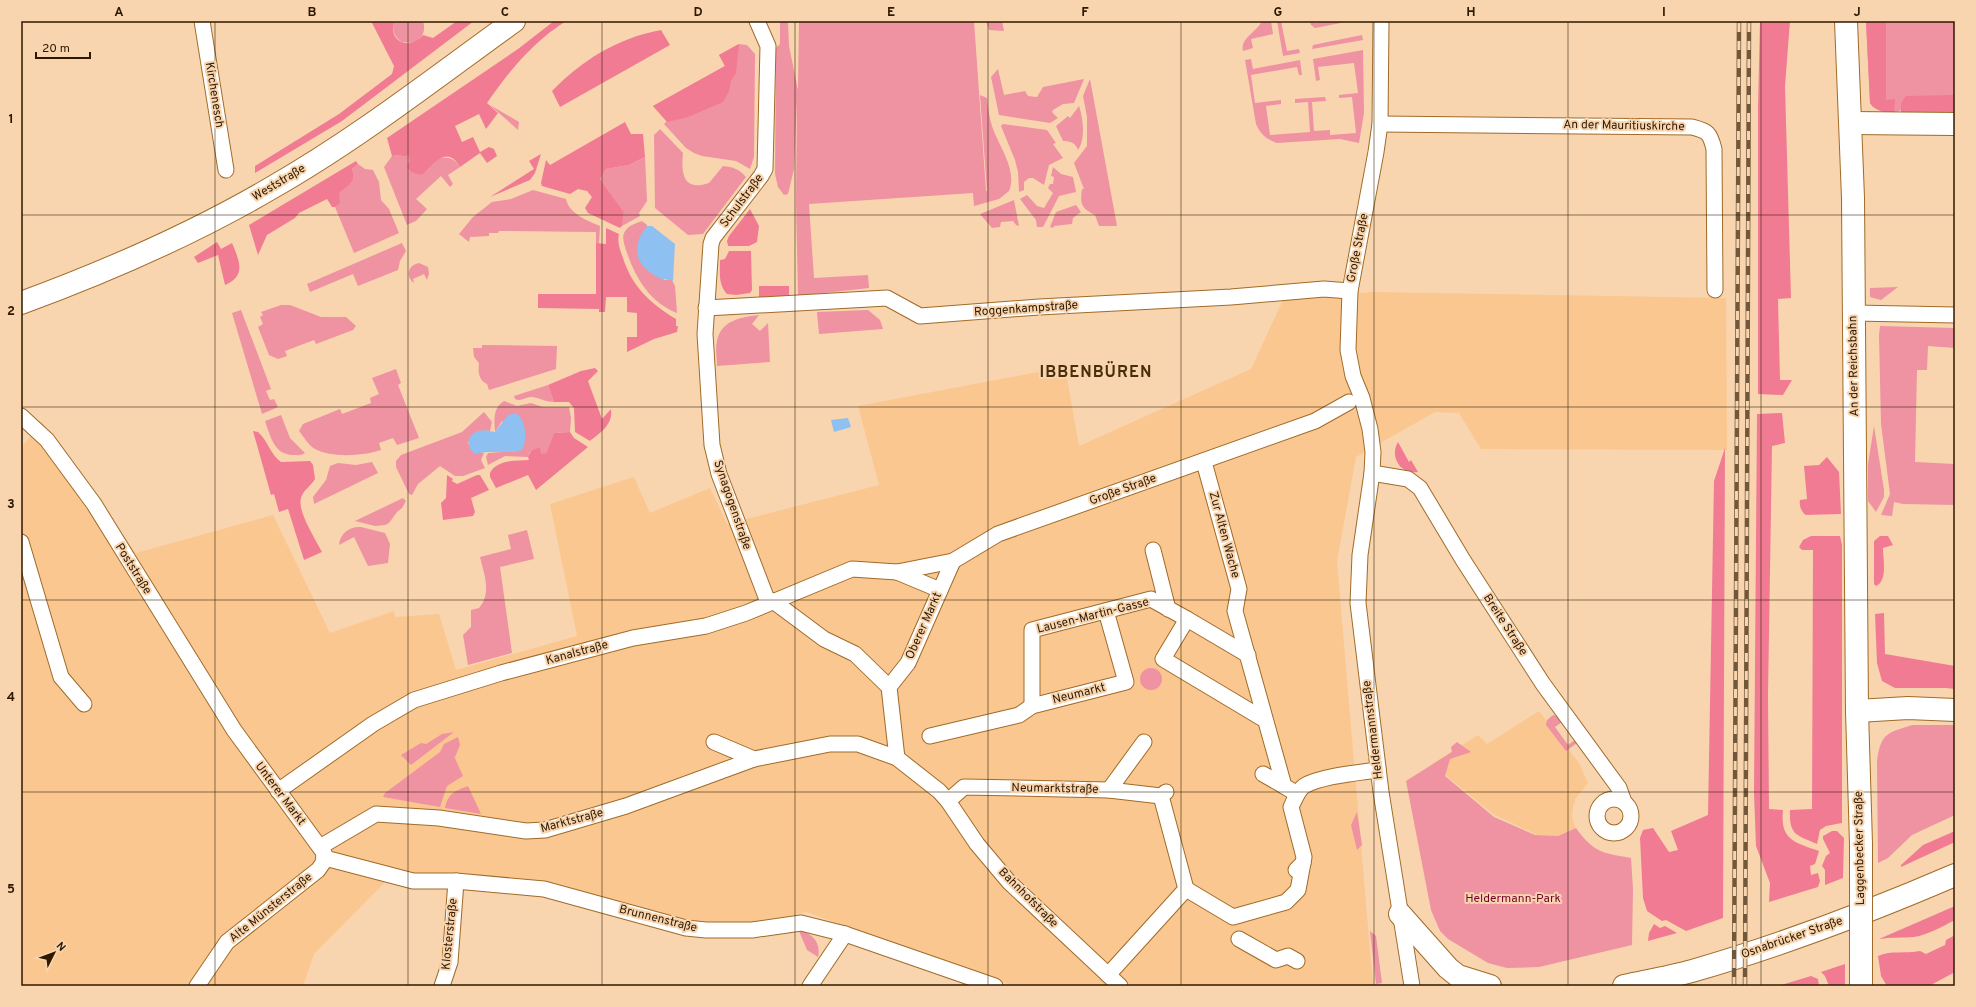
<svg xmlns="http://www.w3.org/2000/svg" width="1976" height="1007" font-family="Overpass,sans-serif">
	<rect width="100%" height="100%" fill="#f8d5af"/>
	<g fill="#fbc790">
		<path d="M1372 292 1726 298 1727 450 1481 449 1459 413 1435 412 1356 457 1337 561 1373 986H1014L806 912 742 929 694 922 544 885 391 876 314 954 303 986H21V448L42 422 136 553 273 515 330 633 394 611 395 617 439 614 456 670 577 636 550 504 634 477 650 513 710 488 727 524 879 485 858 406 1065 367 1079 446 1251 369 1283 300Z"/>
		<path d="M1539 711 1579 763 1588 783 1576 798 1573 807 1572 817 1575 828 1558 836 1537 835 1493 814 1432 764 1478 735 1487 744Z"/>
	</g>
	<g fill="#ef92a2">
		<path d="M395 21H423C426 30 423 38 414 43L402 42C394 37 391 29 395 21Z"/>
		<path d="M780 21H788L789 46 798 90 799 21H974L986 191H987L980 95 987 98C988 107 989 117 992 126 998 145 1018 170 1009 191L999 199 974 206 973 193 809 204 814 278 868 275 869 288 798 296 796 203 797 100 794 169 788 194 784 195 778 187 775 174 776 48 780 44Z"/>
		<path d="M986 21H1002L1004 31 989 30Z"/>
		<path d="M1262 21H1271L1273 34 1251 39 1253 48 1243 51C1240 38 1257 32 1262 21Z"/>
		<path d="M1277 21H1281L1287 51 1299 49 1300 53 1283 56Z"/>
		<path d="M1310 21H1315V23L1328 21H1351L1315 28 1311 25Z"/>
		<path d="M1866 21H1955V109L1901 110 1894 113 1873 107 1870 103Z"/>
		<path d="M1362 35 1363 40 1312 49 1313 45Z"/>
		<path d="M739 44 747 45 755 54 754 157 750 169 736 161 702 156 694 153 686 148 664 124 667 121 653 106 725 66 719 55Z"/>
		<path d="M1363 50 1364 113 1359 143 1340 139 1277 143C1266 139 1261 135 1256 124L1245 60 1251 59 1253 69 1300 60 1302 75H1299L1297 67 1251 75 1255 103 1281 100V104L1266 106 1270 135 1310 132 1308 102 1295 103V99L1325 97 1326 101 1312 102 1314 131 1330 130V135L1356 133 1352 97 1339 98V95L1358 93 1354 63 1318 67 1320 80 1316 81 1313 59Z"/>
		<path d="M998 69 1004 95 1025 91 1028 96 1037 97 1043 87 1084 79 1074 103 1063 104 1053 110 1052 112 1058 118 1050 123 999 115 991 77Z"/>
		<path d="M1090 79 1117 226H1099L1095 215C1081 208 1080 204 1082 189H1084L1074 163 1087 146V117L1083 96Z"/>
		<path d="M490 105 519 122 518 130Z"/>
		<path d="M1079 106C1083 118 1086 139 1078 150 1076 143 1070 141 1063 141L1056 126 1068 116 1070 118Z"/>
		<path d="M1003 124 1047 130 1056 143 1053 144 1063 158 1049 165 1044 185 1033 178H1029L1024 182V190L1019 192 1018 172 1015 160 1001 126Z"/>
		<path d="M660 129 683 153C681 173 683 192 709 183L723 166C733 167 739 169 746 177L703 234 688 235 655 208 654 135Z"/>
		<path d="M399 155 405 157 408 155 410 161 428 169C434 155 452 153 460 167L448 175 453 184 450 187 441 176 416 199 427 209 416 221 407 225 384 167 392 156Z"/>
		<path d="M645 157 647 201 639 213 640 216 622 226 624 212 600 179 606 169 629 165Z"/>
		<path d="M358 164 365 169 373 170 379 182 381 200 389 209 399 233 354 253 335 207 339 203 338 193C348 185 358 182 352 169Z"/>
		<path d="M1053 167 1061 174 1073 177 1076 192 1059 196 1043 227H1037L1036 220 1020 199 1027 195 1037 206 1044 208 1053 193 1048 188 1050 184H1053L1054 177 1051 176Z"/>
		<path d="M533 190 566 199C569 214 588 221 600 226L599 244 596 243V232L499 231 498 233H489V236L470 237 469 242 459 234 473 217 492 202 511 199Z"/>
		<path d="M1014 200 1019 226 1016 225 1013 221 1001 222 1000 227 992 228 980 214Z"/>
		<path d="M1076 205 1081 212 1073 218 1072 224 1054 226 1053 228 1050 227 1056 212Z"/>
		<path d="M642 221 647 225V228L639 240 664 280H672L675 286 677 313C649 302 635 277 626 250 624 244 621 235 626 230 629 225 637 223 642 221Z"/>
		<path d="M402 243 406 251 400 261 398 270 358 286 353 274 310 292 307 284Z"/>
		<path d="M419 263 428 267 429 274 427 280 424 274 413 279 414 283C405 276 408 265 419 263Z"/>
		<path d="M1898 287 1881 300 1870 297V288Z"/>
		<path d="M281 305H290L321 317H346L356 326 353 330 316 344 314 340 285 351 287 356 278 359 269 355 258 327 263 324 260 317 263 315 261 312Z"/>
		<path d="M241 310 271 389 266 391 270 400 274 399 278 407 262 414 232 313Z"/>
		<path d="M868 310 880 320 883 329 819 334 817 312Z"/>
		<path d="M759 315 752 324 760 331 768 323 770 362 717 366C717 357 715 349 717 341 721 320 742 317 759 315Z"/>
		<path d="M1880 326 1955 328V348L1928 346 1927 370H1917L1915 462 1955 464V505L1903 504 1894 502 1892 516 1881 515 1890 494 1881 424 1879 335Z"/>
		<path d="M482 345 557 346 556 369 489 390 487 384C478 380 478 371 479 363L474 357 473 348H482Z"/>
		<path d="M396 369 401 383 398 385 419 438 397 445 393 438 379 443 381 450C364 456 331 458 315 449 309 446 303 436 299 431L303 424 340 409 342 414 371 403 370 398 379 394 372 378Z"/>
		<path d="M548 385 554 402C545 402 538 397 531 397 525 397 521 402 515 399L514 396Z"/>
		<path d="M504 401 517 406 531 403 543 407H569L571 418 570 432 554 433 546 453 541 455 530 452 528 457 505 456 488 465 486 457 488 453 518 451 502 421 495 432C494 419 493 408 504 401Z"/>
		<path d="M484 412 492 422 490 431C480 430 470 433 468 444L480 452 484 453 481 460 485 468 463 476H455L440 466 418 484 412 495 409 494 396 467V461L401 455 462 432Z"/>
		<path d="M281 415 290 438 305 453C301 456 297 455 293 455 274 455 270 435 265 421Z"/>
		<path d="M1874 426 1884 490V497L1876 512 1868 501V464Z"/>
		<path d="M372 462 378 473 314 504 313 497 326 480 330 466 338 463 356 465Z"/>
		<path d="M403 498 406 501 402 508 397 512 389 523 385 525 375 526 355 521Z"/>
		<path d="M361 527 385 533 390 544 388 563 368 566 354 537 339 545C340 533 350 526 361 527Z"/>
		<path d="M527 530 534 559 500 567 512 653 468 665 463 635 471 627V610L479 608C492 593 484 574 480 557L511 549 508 535Z"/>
		<circle cx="1151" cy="679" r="11"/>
		<path d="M1553 715 1557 716 1562 722 1555 727 1568 745 1575 740 1577 743 1566 751 1546 725 1547 720Z"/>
		<path d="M1912 725H1955V815L1912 835 1888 858 1878 863 1877 761C1881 733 1887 733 1912 725Z"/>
		<path d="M454 732 411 765 401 755 421 743 426 744 442 734Z"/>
		<path d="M458 737 460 745 455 757 454 756 463 776 447 786 440 807 383 797 385 793 440 752 444 744Z"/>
		<path d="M1457 742 1471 752 1450 759 1445 776 1494 817 1535 835 1558 836 1576 828C1594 853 1603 853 1631 858L1633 889 1632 945 1539 967 1507 968 1488 963 1448 939 1440 931 1431 910 1406 781 1452 752 1451 747Z"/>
		<path d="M468 786 481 814 445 808C448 793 455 791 468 786Z"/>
		<path d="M1357 812 1362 845 1357 850 1351 825Z"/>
		<path d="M799 931C813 933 821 943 818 957L807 950Z"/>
		<path d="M1370 931 1376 936 1382 983 1376 984Z"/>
	</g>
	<g fill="#f17b93">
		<path d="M371 21H395C386 40 410 52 423 35L433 38 457 21H474L342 121 255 173V166L339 114 392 74 394 66Z"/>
		<path d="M554 21H566C533 42 509 71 487 103L498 113 486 129 479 114 455 126 462 142 473 137 480 152 489 147 494 149 497 156 487 163 480 153 460 167C447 145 434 163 423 174 416 175 412 173 407 167L410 161 408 155 405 157 399 155 392 156 387 138 518 49Z"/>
		<path d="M1760 21H1790L1785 86 1791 298 1778 299 1780 380H1792L1783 395 1758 394V106Z"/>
		<path d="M1866 21H1886V100L1895 99 1894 113C1886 113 1875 111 1870 103Z"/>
		<path d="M661 30 670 45 560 107 552 91C581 61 617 38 661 30Z"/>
		<path d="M739 44 736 73 731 81 729 91 723 102 688 117 667 122 653 106 725 66 719 55Z"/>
		<path d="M1955 95V117H1918L1901 112V103L1906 96Z"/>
		<path d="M625 122 631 134H643L645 157 629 165 606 169 600 179 624 212 622 226 620 228 588 213 585 208 592 197 587 191 578 189 570 194 542 186 541 183 546 160 550 165Z"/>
		<path d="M541 154 535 173 530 180 490 197 534 169 529 161Z"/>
		<path d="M356 161 358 164 352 169C358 182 348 185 339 193L340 203 335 207H332L327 199 299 213 295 218 267 235 258 255 249 225Z"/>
		<path d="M750 209 759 226 757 242 749 246H728L727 241 729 236Z"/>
		<path d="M606 228 619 234C617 242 620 250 623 258 632 287 651 304 676 319V326H678L677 332 654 339 627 352V337H637V313L627 312V297H606L605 312H599V309L538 308V294H596V243L606 244Z"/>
		<path d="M217 242 221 249 232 243C239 260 247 276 225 285L218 255 198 263 194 257Z"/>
		<path d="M729 251H751L752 290 750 293 736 295 727 294C718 284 720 273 720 260L725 259Z"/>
		<rect x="759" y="286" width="30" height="11"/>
		<path d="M595 368 598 371 588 381 602 419 611 409C613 425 601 432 590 441L575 432 574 408 569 402H554L548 385 581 371Z"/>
		<path d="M1782 413 1785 443 1772 446 1768 696 1769 809 1783 810C1780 840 1794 842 1819 851L1815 864 1810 866 1811 875 1818 873 1820 881 1818 887 1769 902 1770 883 1756 846 1754 793 1757 414Z"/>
		<path d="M253 431 258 432C268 441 270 454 281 462L310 461 313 465 315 479C311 486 303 490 301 498 297 511 316 540 322 552L304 560 288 509 279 512 274 494 271 495Z"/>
		<path d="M570 432 574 438 588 447 536 490 528 475 496 488 490 477V473C497 459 516 461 529 460L528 457C530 452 533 448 540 448L541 454 546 453 554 433Z"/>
		<path d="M1398 442 1409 462 1411 460 1418 472C1401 475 1389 457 1398 442Z"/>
		<path d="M1725 448 1723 918 1686 931 1666 920 1662 921 1647 911 1643 898 1640 838 1643 830 1653 828 1669 852 1678 850 1671 831 1708 815 1714 481Z"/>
		<path d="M1827 457 1839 472 1841 514 1806 515C1801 512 1799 505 1800 500L1807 499 1804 466 1819 465Z"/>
		<path d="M447 475 453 479 452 481 457 484 477 475H480L489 490 471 498 475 512 473 516 443 520 441 503 446 498Z"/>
		<path d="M1811 536H1840L1842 545V823L1826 826 1820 830 1817 844C1796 835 1789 835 1790 810L1812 809 1813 550H1802L1799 547 1803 540Z"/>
		<path d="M1880 536H1888L1893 545 1883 548C1883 559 1888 581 1876 586L1874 584V541Z"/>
		<path d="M1884 613 1885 654 1955 666V689L1946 688H1895L1882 681 1877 663 1875 614Z"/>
		<path d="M1832 831H1837L1844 838 1843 878 1825 885V870L1822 866 1826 856 1830 853 1823 839V836Z"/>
		<path d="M1955 831V842L1901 867V865L1923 845Z"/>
		<path d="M1955 906V920C1943 926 1928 935 1914 937 1902 938 1891 937 1879 939Z"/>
		<path d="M1654 924 1660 928 1665 926 1677 933 1648 941 1649 933Z"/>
		<path d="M1955 935V972L1929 986H1887L1881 976 1878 956C1891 950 1906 954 1920 951L1926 954 1945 945 1946 940Z"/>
		<path d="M1845 964V986H1829L1825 976 1821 972Z"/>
		<path d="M1811 976 1818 979 1819 986H1778Z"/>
	</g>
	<g fill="#8ec0f1">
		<path d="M647 226H652L675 244 673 282 672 280C663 280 658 278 651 273 632 260 634 242 647 226Z"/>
		<path d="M515 413C526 418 528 440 522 450 509 454 486 450 475 454 465 447 467 434 479 431 484 429 490 431 495 432L508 415Z"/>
		<path d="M848 418 851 427 834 432 831 420Z"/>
	</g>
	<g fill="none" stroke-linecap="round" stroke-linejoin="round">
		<defs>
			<g id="street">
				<path d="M202 21 226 170"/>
				<path d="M757 21 768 46 765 169 761 176 713 238 711 244 705 334 712 445 719 474 768 602"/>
				<path d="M1381 21 1380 124 1376 152 1350 291 1348 350 1353 376 1362 398 1370 429 1373 452 1372 473 1360 555 1358 603 1381 792 1412 986"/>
				<path d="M1380 124 1692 127C1708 131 1710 133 1714 149L1715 290"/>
				<path d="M706 308 887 298 920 316 1039 307 1231 297 1324 289 1350 291"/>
				<path d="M1854 313 1955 315"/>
				<path d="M21 416 47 440 94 504 234 730 324 853 323 863 318 870 227 942 197 986"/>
				<path d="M1204 462 1239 589 1235 611 1284 786 1297 794"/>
				<path d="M1372 473 1408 479 1420 488 1463 560 1543 684 1619 788 1624 802"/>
				<path d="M21 542 61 677 84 704"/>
				<path d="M1153 550 1168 609"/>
				<path d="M897 572 940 590"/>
				<path d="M773 601 824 639 855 654 889 687"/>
				<path d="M1248 655 1187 619 1163 659 1265 720"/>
				<path d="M1032 706V630L1151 599 1187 619"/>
				<path d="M930 736 1019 715 1032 706 1126 682 1106 611"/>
				<path d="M714 742 754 759"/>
				<path d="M897 758 889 687 908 663 953 561"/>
				<path d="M1263 774 1284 786"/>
				<path d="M1109 790 1144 742"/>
				<path d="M278 791 373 724 414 700 501 673 633 638 706 626 746 613 852 569 897 572 953 561 998 534 1315 421 1349 402"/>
				<path d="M1161 796 1186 889"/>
				<circle cx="1614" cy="816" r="17"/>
				<path d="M948 801 964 787 1109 790 1161 796 1166 792"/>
				<path d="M320 847 376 814 439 818 526 831 545 830 626 806 754 759 830 744H858L897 758 939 791 948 801 977 844 1009 882 1120 986"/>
				<path d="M325 858 413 881H456L544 889 686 928 706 930H752L801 923 845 934 995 986"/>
				<path d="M1296 870 1303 863 1304 857 1291 807C1294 801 1298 790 1304 786 1321 776 1357 773 1378 770"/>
				<path d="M1186 889 1233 917 1286 902 1298 890 1303 863"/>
				<path d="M1239 939 1276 960 1288 956 1297 961"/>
				<path d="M1108 975 1186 889"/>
				<path d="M442 986 450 962 456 881"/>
				<path d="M810 986 845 934"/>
			</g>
			<g id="secondary">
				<path d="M1846 21 1853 198 1857 711 1861 844"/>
				<path d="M1851 123 1955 124"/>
				<path d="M21 303C108 271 193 234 273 187 357 139 435 78 514 21"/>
				<path d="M1857 711 1908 708 1955 710"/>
				<path d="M1400 914 1448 968 1458 976 1490 986"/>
				<path d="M1624 986C1647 981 1670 977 1692 971 1782 945 1869 912 1955 875"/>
			</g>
		</defs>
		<use href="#street" stroke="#a06b28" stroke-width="17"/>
		<use href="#secondary" stroke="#a06b28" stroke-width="24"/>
		<use href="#street" stroke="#fff" stroke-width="15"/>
		<use href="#secondary" stroke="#fff" stroke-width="22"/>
		<defs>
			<g id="rail">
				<path d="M1734 986 1739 21"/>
				<path d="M1745 986 1749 21"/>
			</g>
		</defs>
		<use href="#rail" stroke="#72583b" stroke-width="4.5"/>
		<use href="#rail" stroke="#f8d5af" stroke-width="3" stroke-dasharray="9" stroke-linecap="butt"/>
		<defs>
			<path id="secondary-bridge" d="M1861 986V844"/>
		</defs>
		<use href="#secondary-bridge" stroke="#a06b28" stroke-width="24" stroke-linecap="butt"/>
		<use href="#secondary-bridge" stroke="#fff" stroke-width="22"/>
	</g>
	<path fill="none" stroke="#2e1900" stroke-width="1" stroke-opacity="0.55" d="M215 21V986M408 21V986M602 21V986M795 21V986M988 21V986M1181 21V986M1374 21V986M1568 21V986M1761 21V986M21 215H1955M21 407H1955M21 600H1955M21 792H1955"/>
	<g text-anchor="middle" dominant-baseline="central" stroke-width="4" stroke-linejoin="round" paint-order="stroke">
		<g font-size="12" fill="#2e1900" stroke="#f8d5af">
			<text transform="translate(214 95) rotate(81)">Kirchenesch</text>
			<text transform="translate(1624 126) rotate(1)">An der Mauritiuskirche</text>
			<text transform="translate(279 183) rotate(-31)">Weststraße</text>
			<text transform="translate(742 201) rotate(-53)">Schulstraße</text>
			<text transform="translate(1358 248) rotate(-79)">Große Straße</text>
			<text transform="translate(1026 309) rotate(-4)">Roggenkampstraße</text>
			<text transform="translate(1854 366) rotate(-91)">An der Reichsbahn</text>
			<text transform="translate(1123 490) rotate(-20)">Große Straße</text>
			<text transform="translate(732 505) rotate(71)">Synagogenstraße</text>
			<text transform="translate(1224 535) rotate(75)">Zur Alten Wache</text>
			<text transform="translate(133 569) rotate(58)">Poststraße</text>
			<text transform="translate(1093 616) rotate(-14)">Lausen-Martin-Gasse</text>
			<text transform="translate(1505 625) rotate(57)">Breite Straße</text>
			<text transform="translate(924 626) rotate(-66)">Oberer Markt</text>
			<text transform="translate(577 653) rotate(-15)">Kanalstraße</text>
			<text transform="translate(1079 694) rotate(-14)">Neumarkt</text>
			<text transform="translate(1373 730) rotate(-97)">Heldermannstraße</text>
			<text transform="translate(1055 789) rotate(1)">Neumarktstraße</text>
			<text transform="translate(280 794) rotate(53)">Unterer Markt</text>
			<text transform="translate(572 821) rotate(-15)">Marktstraße</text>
			<text transform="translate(1860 848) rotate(-91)">Laggenbecker Straße</text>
			<text transform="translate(1028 898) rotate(45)">Bahnhofstraße</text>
			<text transform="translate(271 908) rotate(-39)">Alte Münsterstraße</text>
			<text transform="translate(658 919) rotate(14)">Brunnenstraße</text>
			<text transform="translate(450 934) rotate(-84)">Klosterstraße</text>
			<text transform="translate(1792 938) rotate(-19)">Osnabrücker Straße</text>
		</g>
		<g font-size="12" fill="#74032e" stroke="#f8d5af">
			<text x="1513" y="899">Heldermann-Park</text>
		</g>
		<g font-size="16" font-weight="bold" letter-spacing="1" fill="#492e0a" stroke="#f8d5af">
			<text x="1096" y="373">IBBENBÜREN</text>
		</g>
	</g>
	<rect width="1976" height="1007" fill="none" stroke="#f8d5af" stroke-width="44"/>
	<g transform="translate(54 953) rotate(48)" stroke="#f8d5af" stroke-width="3" paint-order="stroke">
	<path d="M0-3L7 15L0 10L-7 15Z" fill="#2e1900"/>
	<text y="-6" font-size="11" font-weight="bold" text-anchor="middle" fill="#2e1900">N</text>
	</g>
	<path d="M36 52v6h54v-6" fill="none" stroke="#2e1900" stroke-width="2"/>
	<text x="42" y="52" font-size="12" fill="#2e1900" stroke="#f8d5af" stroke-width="3" paint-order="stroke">20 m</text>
	<rect x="22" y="22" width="1932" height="963" fill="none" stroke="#2e1900" stroke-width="1.5"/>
	<g font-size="13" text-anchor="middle" font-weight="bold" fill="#2e1900">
		<text x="119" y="16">A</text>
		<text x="312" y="16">B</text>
		<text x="505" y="16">C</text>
		<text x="698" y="16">D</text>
		<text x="891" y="16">E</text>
		<text x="1085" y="16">F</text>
		<text x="1278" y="16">G</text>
		<text x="1471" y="16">H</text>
		<text x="1664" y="16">I</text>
		<text x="1857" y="16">J</text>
		<text x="11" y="123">1</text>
		<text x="11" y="315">2</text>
		<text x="11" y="508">3</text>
		<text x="11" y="701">4</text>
		<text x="11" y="893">5</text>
	</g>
</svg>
